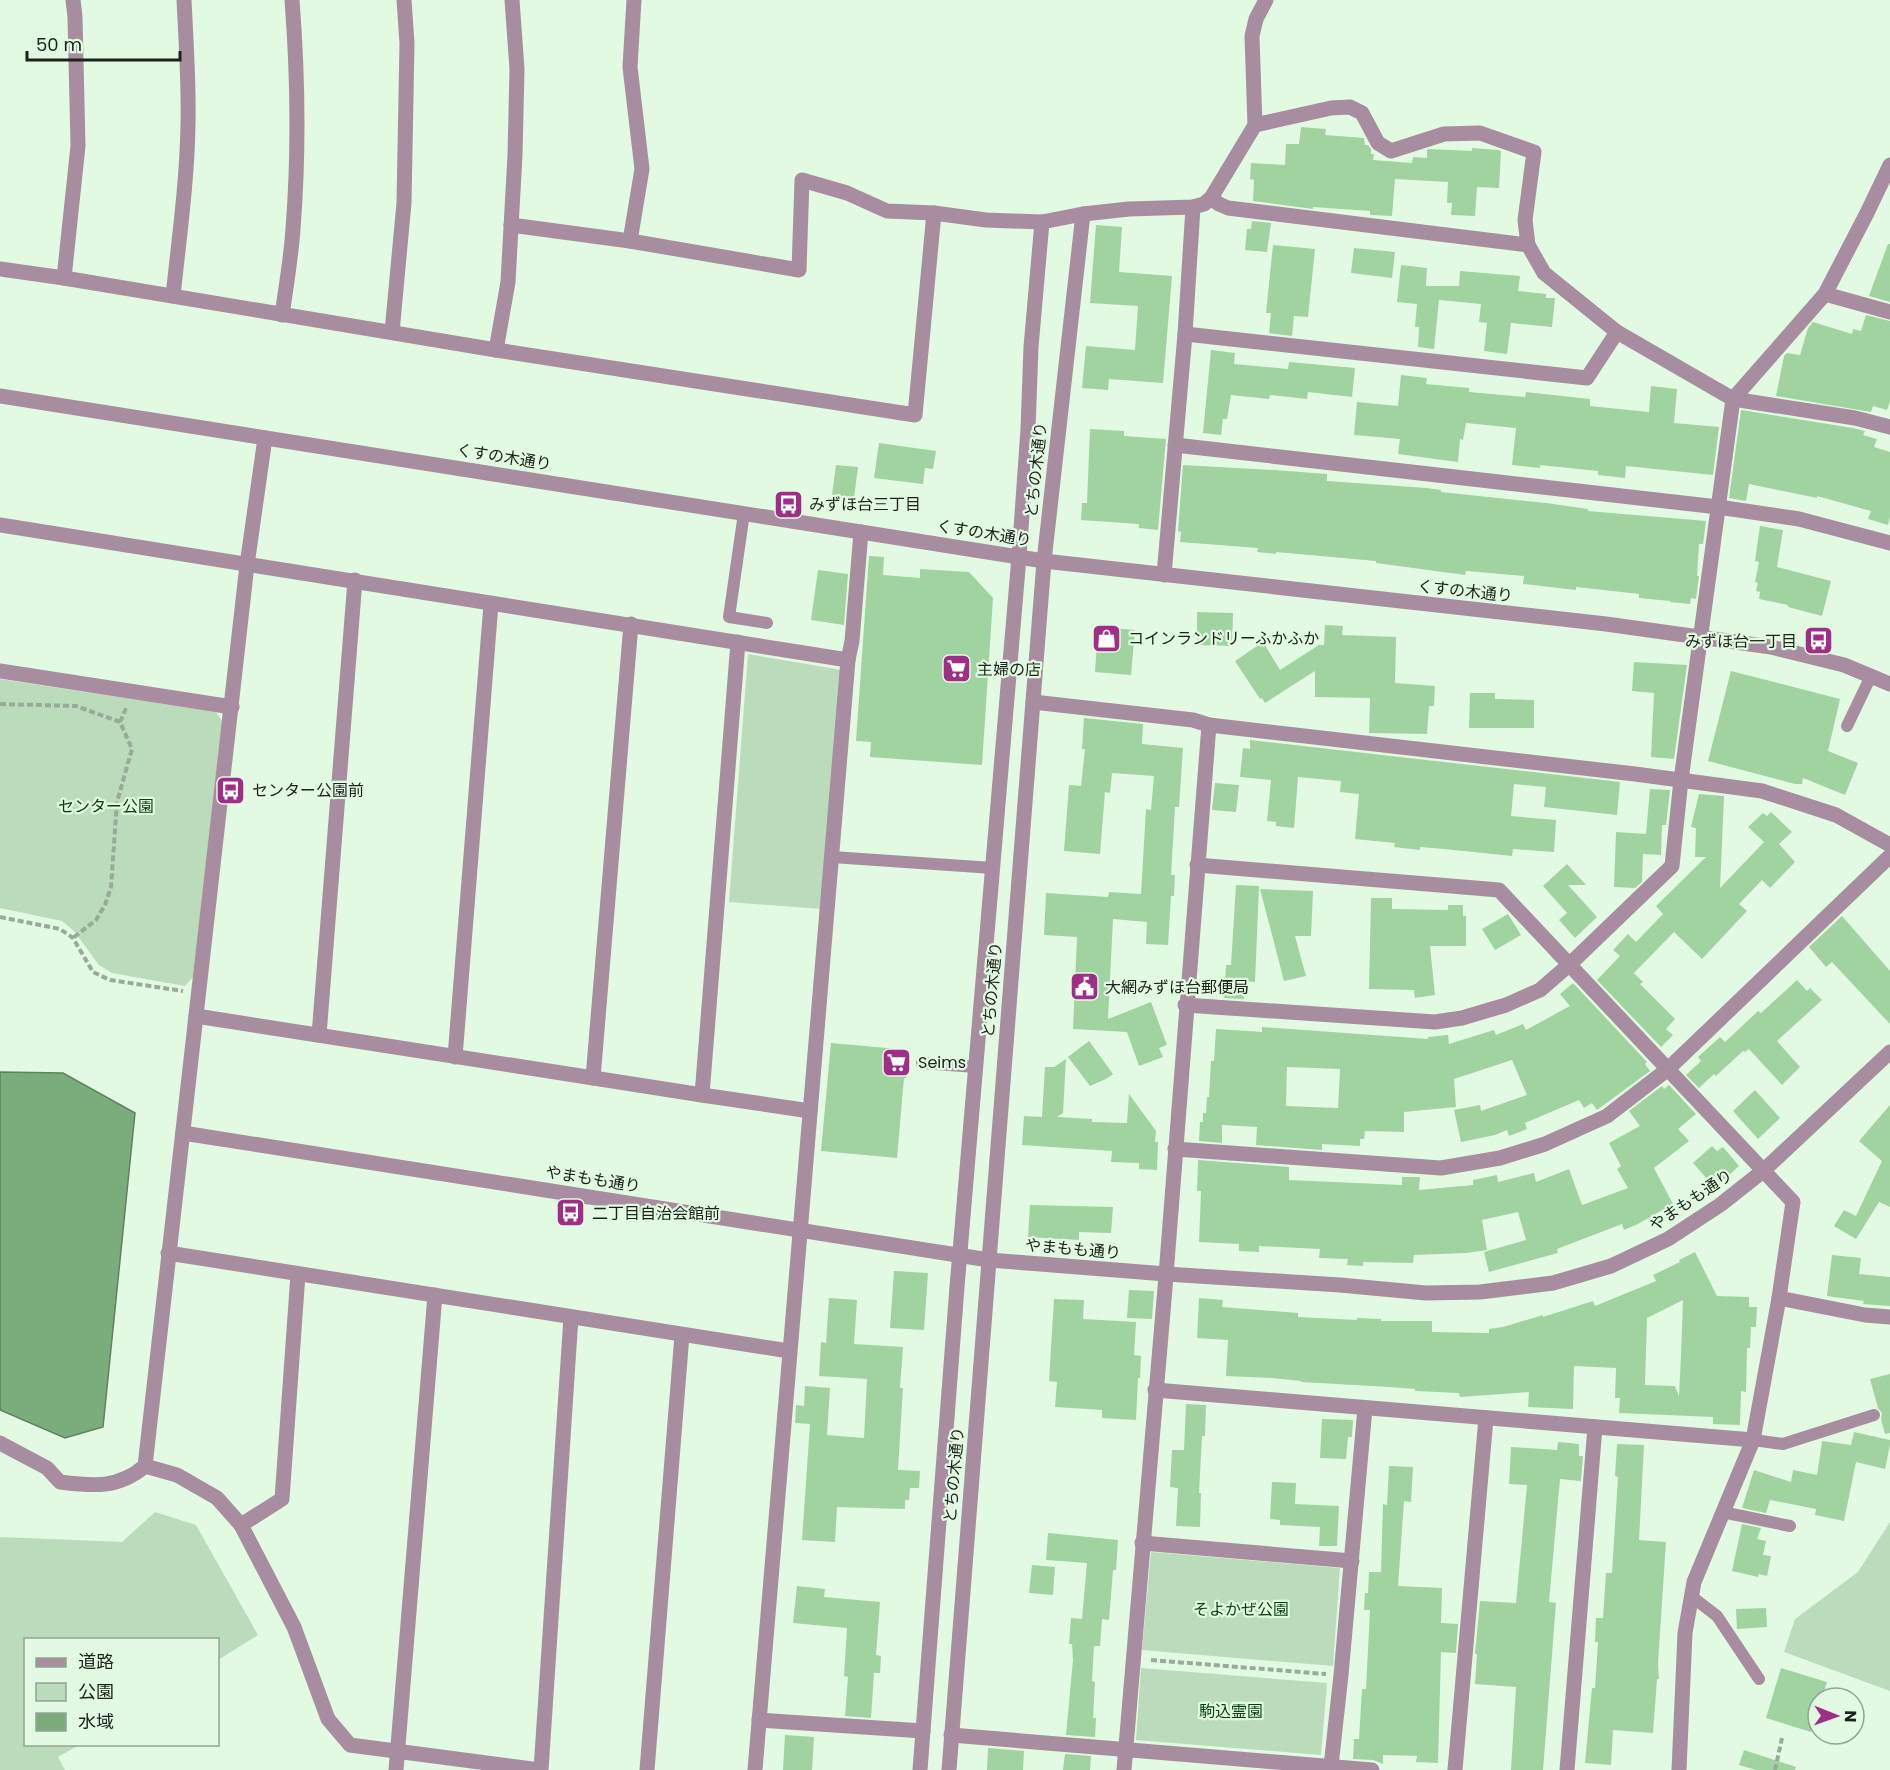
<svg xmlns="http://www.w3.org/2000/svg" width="1890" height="1770" font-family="Poppins,'Noto Sans JP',sans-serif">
	<rect width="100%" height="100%" fill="#e2fae2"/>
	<g fill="#badcba">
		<path d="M748 654 842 670 822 909 729 902Z"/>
		<path d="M0 679 216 712 222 721 193 977 185 986 112 973 99 965 74 931 62 921 0 908Z"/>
		<path d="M155 1512 196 1525 258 1635 218 1660V1640H26V1744L79 1745 58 1757 65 1770H0V1537L122 1542Z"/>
		<path d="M1890 1522V1691L1784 1652 1795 1619 1858 1572Z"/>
		<path d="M1151 1552 1340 1568 1333 1666 1142 1650Z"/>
		<path d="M1141 1668 1327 1683 1321 1755 1136 1740Z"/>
	</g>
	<path fill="#7bac7b" stroke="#5e835e" stroke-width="1.5" d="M0 1072 63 1073 135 1113 103 1427 65 1438 0 1410Z"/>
	<g fill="#a0d3a0" fill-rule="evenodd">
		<path d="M1301 127 1326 129 1325 135 1364 138 1365 145H1368L1371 149V154H1374L1373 160 1412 163 1413 157 1427 158V150L1429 149 1472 151V148L1498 150 1501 151 1499 188 1477 187 1475 216 1451 215 1452 203H1447L1448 182 1395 179 1392 216 1370 215V211L1313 207V209L1253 201 1254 180 1250 179 1251 163 1285 165 1286 144H1299Z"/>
		<path d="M1252 221 1271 223 1267 252 1245 250 1247 229H1251Z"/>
		<path d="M1096 225 1122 227 1119 272 1172 276 1163 383 1109 379 1108 390 1082 388 1086 346 1135 350 1138 306 1090 303Z"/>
		<path d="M1888 244H1890V302L1869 296Z"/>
		<path d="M1273 245 1315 249 1308 317 1294 316 1292 336 1269 333 1271 313H1266Z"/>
		<path d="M1354 248 1395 252 1392 278 1351 273Z"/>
		<path d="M1401 265 1427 268 1426 286H1459L1460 271 1520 276 1518 291 1546 294V298H1555L1552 327 1511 323 1507 354 1484 351 1487 323 1479 322 1481 304 1439 300 1434 349 1418 347 1419 327H1415L1417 304 1397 302Z"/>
		<path d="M1866 315 1890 321V401L1887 410 1873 406 1871 412 1776 396 1784 356 1787 353 1800 355 1808 328 1813 322 1852 334 1853 329 1861 331Z"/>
		<path d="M1211 350 1235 353 1234 364 1288 369 1289 362 1355 368 1352 397 1308 392 1307 399 1270 395 1269 399 1231 395 1227 419H1223L1221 435 1203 433Z"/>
		<path d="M1401 375 1427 378 1426 384 1469 388V392L1525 397 1526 392 1590 399V406L1649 412 1651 386 1677 389 1674 423 1719 427 1713 475 1626 466 1625 478 1598 475V471L1540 465V468L1512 465 1516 428 1466 423 1463 440 1460 439 1458 462 1398 454 1400 439 1354 435 1357 402 1398 406Z"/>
		<path d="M1741 410 1853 428 1865 431 1863 435 1877 439 1874 447 1890 452V516L1888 525 1868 519 1871 511 1817 496V498L1749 484 1746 501 1729 498Z"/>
		<path d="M1090 429 1124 431V436L1166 439 1158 530 1139 528V524L1081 520 1082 503H1087Z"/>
		<path d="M879 443 936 451 933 469 925 468 923 484 874 478Z"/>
		<path d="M836 465 858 467 854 498 832 495Z"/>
		<path d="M1183 465 1274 470 1327 474V481L1427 488 1441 490V492L1546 503 1588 509V511L1706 521 1703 544H1699L1697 576H1699L1696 599 1691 598 1690 604 1670 602V601L1639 598V594L1576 587V590L1523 584 1524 576 1466 571 1465 575 1376 563V561L1276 552V554L1257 552 1258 548 1180 542 1181 532 1178 531Z"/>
		<path d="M1760 526 1783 530 1777 567 1831 581 1822 616 1788 607V605L1759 599 1760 592 1756 591 1758 583 1755 582 1759 562 1755 561Z"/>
		<path d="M869 556 884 557 883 575 920 578V569L969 572 993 598 982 765 870 757 871 742 856 741Z"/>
		<path d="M818 570 848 574 844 625 811 620Z"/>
		<path d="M1197 612 1233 613 1232 646 1197 645Z"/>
		<path d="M1325 625 1343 626 1342 635 1396 637 1395 683 1435 686 1434 706H1429L1427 734 1369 733 1370 698 1315 697V671L1265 703 1262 698 1260 699 1235 661 1263 642 1280 670 1319 645H1324Z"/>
		<path d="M1098 627 1135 630 1131 675 1095 672Z"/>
		<path d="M1634 662 1687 665 1674 759 1651 757 1654 693 1632 691Z"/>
		<path d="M1731 671 1840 699 1828 751 1858 763 1845 795 1803 778 1802 784H1795L1708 761Z"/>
		<path d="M1470 693H1495V699L1534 700V728H1469Z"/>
		<path d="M1084 718 1143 724 1142 744 1183 748 1179 807H1175L1171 875H1175L1174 896H1171L1168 945 1146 944 1147 922 1113 919 1108 1019 1151 1002 1167 1045 1159 1048 1163 1057 1139 1066 1127 1032 1073 1029 1077 937 1044 935 1046 893 1108 897 1109 892 1141 894 1146 809 1151 810 1154 776 1112 773 1110 793 1105 792 1100 854 1064 851 1069 785 1081 786 1085 749H1082Z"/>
		<path d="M1250 740 1620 782 1617 815 1544 807 1546 787 1514 784 1511 816 1556 820 1554 852 1513 849 1512 856 1444 849 1420 847V850L1394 847 1395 843 1355 839 1359 794 1340 792 1341 781 1298 777 1294 828 1276 826V822L1267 821 1271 780 1240 777 1243 748 1250 749Z"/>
		<path d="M1215 783 1239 785 1236 812 1212 810Z"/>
		<path d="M1650 789 1670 790 1666 825H1662L1661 855 1643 854 1642 882 1635 888 1614 887 1616 832 1646 834Z"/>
		<path d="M1699 794 1724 796 1720 888 1764 842 1748 827 1763 813 1767 816 1771 812 1792 832 1779 844 1795 862 1770 888 1762 880 1739 904 1747 911 1702 959 1674 932 1634 973 1643 982 1640 984 1675 1019 1666 1029 1673 1035 1661 1047 1597 980 1620 956 1613 950 1628 934 1636 942 1663 914 1656 906 1706 857H1695L1696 828 1691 827Z"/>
		<path d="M1567 864 1586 885H1568L1597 917 1575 938 1559 920 1567 913 1543 886Z"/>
		<path d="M1236 885 1259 886 1255 982 1245 981 1244 999 1224 998 1226 965H1231Z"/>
		<path d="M1260 889 1313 891 1311 936H1295L1306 976 1284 981Z"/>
		<path d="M1371 898H1392V909L1448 910V905H1463V916H1466V946H1430L1435 995 1415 998 1414 990 1369 989Z"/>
		<path d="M1508 914 1521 935 1495 950 1482 929Z"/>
		<path d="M1842 916 1890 971V1024L1832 962 1826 967 1809 947Z"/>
		<path d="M1797 980 1807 991 1810 988 1822 1000 1777 1041 1800 1067 1782 1085 1749 1049 1745 1052 1743 1051 1716 1076 1714 1074 1699 1088 1686 1075 1701 1061 1698 1057 1720 1037 1725 1042 1758 1011 1761 1013Z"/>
		<path d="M1573 983 1647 1062 1645 1064 1650 1071 1597 1110 1592 1103 1584 1108 1579 1100 1525 1123 1527 1129 1509 1136 1507 1130 1495 1135 1461 1142 1454 1110 1480 1105 1481 1111 1527 1095 1512 1060 1454 1079 1456 1107 1404 1112V1132L1365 1131 1364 1139H1360V1146L1322 1144V1150L1256 1145 1257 1127 1222 1125V1143L1199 1141 1200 1122H1203V1113H1206L1207 1097H1209L1211 1061H1214L1216 1029 1262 1032V1027L1428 1039V1037L1448 1035 1449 1044 1494 1030 1496 1035 1523 1024 1526 1030 1570 1006 1560 994ZM1287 1067 1340 1069 1338 1108 1286 1106Z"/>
		<path d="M1089 1041 1113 1074 1106 1079 1090 1086 1068 1057Z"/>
		<path d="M831 1043 909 1050 906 1078H904L897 1158 821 1151Z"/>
		<path d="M1066 1059 1063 1113 1057 1117 1092 1119V1122L1127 1123 1129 1094 1156 1131 1155 1142H1158L1157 1170 1139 1169V1163L1111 1162 1112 1151 1022 1145 1024 1116 1042 1117 1045 1067H1054Z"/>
		<path d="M1669 1085 1696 1114 1678 1129 1689 1141 1654 1168 1673 1204 1638 1224 1624 1230 1622 1224 1557 1249 1558 1253 1489 1272 1484 1252 1526 1240 1518 1212 1482 1220 1487 1250 1467 1253 1414 1255 1413 1263 1363 1262V1266L1347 1265 1348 1259 1319 1258 1320 1249 1259 1246V1252L1239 1251V1244L1199 1242 1201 1191H1197L1198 1160 1289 1167V1180L1402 1185V1177H1420L1419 1190 1473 1185V1180L1497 1175 1498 1182 1534 1173 1536 1182 1569 1169 1582 1205 1628 1188 1617 1169 1621 1166 1609 1143 1640 1126 1629 1111 1662 1086 1664 1089Z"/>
		<path d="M1755 1090 1780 1118 1758 1139 1733 1111Z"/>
		<path d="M1890 1105V1207L1879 1202 1856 1239 1834 1226 1844 1210 1856 1216 1882 1161 1859 1141Z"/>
		<path d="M1712 1146 1717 1151 1723 1147 1739 1166 1715 1188 1693 1163Z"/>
		<path d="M1030 1205 1113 1207 1111 1233 1079 1232V1240L1028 1237Z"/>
		<path d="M1695 1252 1717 1296 1749 1297V1307H1757L1756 1327H1751L1750 1348H1747L1746 1392 1741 1391 1740 1425 1713 1424V1417L1619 1413 1620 1398H1615L1616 1368 1574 1366 1573 1409 1528 1407 1529 1392 1460 1397 1459 1393 1415 1391V1389L1390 1387 1301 1382V1381L1272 1378 1226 1376 1228 1340 1197 1338 1199 1298 1223 1300 1222 1307 1298 1313V1317L1357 1320V1318L1381 1319V1321H1432V1332L1489 1333V1329L1503 1327 1543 1315V1317L1593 1301 1595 1306 1656 1281 1653 1275 1680 1262 1679 1260ZM1683 1300 1681 1355 1679 1396 1675 1386 1645 1385 1647 1318Z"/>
		<path d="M1832 1255 1861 1258 1859 1274 1890 1277V1306L1863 1304 1864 1301 1827 1296Z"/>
		<path d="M894 1271 928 1273 924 1330 890 1328Z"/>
		<path d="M1129 1290 1154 1291 1152 1319 1127 1318Z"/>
		<path d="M829 1298 857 1300 854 1344 903 1347 900 1388H903L898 1470 920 1471 919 1488H910L909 1500H905V1509L837 1507 835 1542 802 1540 810 1424 795 1423 796 1405 804 1406 805 1386 830 1388 827 1435 864 1438 867 1379 819 1376 821 1342 826 1343Z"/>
		<path d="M1054 1299 1084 1300 1083 1319 1136 1322 1134 1355 1141 1356 1140 1378H1138L1136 1420 1102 1418V1410L1055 1407 1057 1382 1049 1381Z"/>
		<path d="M1890 1374V1433L1885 1434 1881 1419 1882 1413 1878 1408 1870 1379Z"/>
		<path d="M1186 1404 1206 1405 1205 1436H1202L1199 1493H1201L1200 1527 1176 1526 1178 1488 1170 1487 1172 1450H1184Z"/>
		<path d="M1322 1419 1353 1420 1352 1437H1348L1346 1459 1320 1458Z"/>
		<path d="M1854 1432 1890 1440V1444L1885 1469 1856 1462 1844 1521 1815 1515 1816 1509 1770 1500 1766 1513 1742 1508 1754 1470 1791 1482 1793 1470 1817 1475 1822 1441 1851 1445Z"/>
		<path d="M1558 1442 1579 1444V1456H1583L1581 1481 1560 1479 1549 1602 1556 1603 1543 1770H1511L1516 1687 1475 1684 1477 1654H1475L1480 1601 1516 1603 1527 1485 1509 1484 1511 1447 1557 1450Z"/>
		<path d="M1617 1444 1644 1445 1639 1540 1666 1542 1658 1663 1659 1679H1657L1653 1733 1613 1730 1611 1765 1585 1763 1592 1688H1595L1598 1642H1595L1596 1618H1603L1606 1573H1612L1618 1477 1615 1476Z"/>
		<path d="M1389 1466 1413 1467 1411 1502 1404 1501 1398 1586 1442 1588 1441 1623 1458 1624 1456 1653 1441 1652 1438 1763 1416 1762 1417 1756 1383 1755V1764L1373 1760 1353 1759 1354 1739H1359L1362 1689H1366L1370 1610H1364L1365 1593H1368L1369 1572H1381L1383 1504 1387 1505Z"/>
		<path d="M1272 1482 1296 1483 1295 1504 1339 1506 1337 1546H1319L1320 1527 1280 1525V1520L1270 1519Z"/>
		<path d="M1742 1524 1761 1528 1757 1539 1766 1541 1763 1555 1771 1556 1767 1576 1759 1574 1758 1577 1732 1571Z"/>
		<path d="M1048 1533 1118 1540 1116 1570H1113L1109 1620 1102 1619 1100 1646H1094L1092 1681 1095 1682 1093 1718H1096L1095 1737 1066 1735 1073 1660 1072 1644H1069L1071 1618 1082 1619 1087 1563 1046 1560Z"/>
		<path d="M1032 1565 1055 1567 1053 1595 1029 1593Z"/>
		<path d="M797 1586 825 1589 824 1597 880 1602 876 1655 881 1656 880 1673H874L871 1718 845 1716 848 1677 844 1676 847 1628 793 1623Z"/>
		<path d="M1766 1608 1767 1627 1737 1629 1736 1609Z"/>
		<path d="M1781 1668 1827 1682 1822 1698H1818V1710L1811 1732 1766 1718Z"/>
		<path d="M785 1735 814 1737 812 1770H783Z"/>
		<path d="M988 1748 1024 1751 1023 1770H987Z"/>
		<path d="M1744 1750 1796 1767 1795 1770H1756L1739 1765Z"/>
		<path d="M1065 1754 1091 1756 1090 1770H1063Z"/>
	</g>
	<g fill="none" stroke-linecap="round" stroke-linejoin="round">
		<g stroke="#98aa98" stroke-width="4" stroke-dasharray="6 3" stroke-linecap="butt">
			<path d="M0 704 76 706 120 722 132 749 117 802 111 887 105 905 96 920 73 938"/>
			<path d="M120 722 127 706"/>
			<path d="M0 917 60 929 73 938 93 972 110 980 183 991"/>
			<path d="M1151 1660 1326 1674"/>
			<path d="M1775 1770 1782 1738"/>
		</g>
		<g stroke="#a78d9f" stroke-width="12">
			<path d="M744 513 729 617 767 623"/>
			<path d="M1847 726 1871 676"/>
			<path d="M832 857 993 868"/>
			<path d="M922 1063 976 1067"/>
			<path d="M1753 1440 1783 1444 1874 1415"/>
			<path d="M1722 1512 1790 1526"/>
			<path d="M1691 1596 1717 1616 1759 1679"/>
		</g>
		<g stroke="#a78d9f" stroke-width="15">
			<path d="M1255 125 1331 108 1350 107 1362 113 1378 143 1391 151 1444 134 1480 133 1534 152 1525 220 1528 245 1544 273 1617 332 1733 399 1855 418 1890 427"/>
			<path d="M1211 198 1219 204 1228 208 1528 245"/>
			<path d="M511 225 630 241 799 270 802 180 847 193 887 211 934 213 986 220 1042 222 1083 214 1129 209 1193 207 1204 204 1211 198 1255 125 1252 36 1256 19 1266 0"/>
			<path d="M630 241 642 169 630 67 634 0"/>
			<path d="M0 269 64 278 496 350 915 415 934 213"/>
			<path d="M64 278 78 146 75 17 73 0"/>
			<path d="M1825 294 1890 312"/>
			<path d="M173 296C179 239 187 182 188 125 189 83 186 42 184 0"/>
			<path d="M282 315C286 287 291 258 293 229 299 152 298 77 292 0"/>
			<path d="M392 332 404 203 407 43 404 0"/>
			<path d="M1185 334 1587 378 1617 332"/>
			<path d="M496 350 508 282 515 155 517 69 512 0"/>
			<path d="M1175 445 1718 507 1799 519 1890 543"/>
			<path d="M0 525C283 570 566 613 848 660"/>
			<path d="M1164 575 1185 334 1193 207"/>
			<path d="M0 671 232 707"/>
			<path d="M1033 702 1193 720 1209 725 1635 774 1762 791 1836 815 1890 845"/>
			<path d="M1197 865 1499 890 1793 1202 1779 1298 1753 1440 1694 1582 1685 1633 1679 1770"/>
			<path d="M1185 1005 1435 1022 1462 1018 1506 1005 1540 990 1570 964 1672 866 1681 780 1733 399 1825 294 1867 213 1890 165"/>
			<path d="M196 1016 702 1095 810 1111"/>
			<path d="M319 1035 355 580"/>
			<path d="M455 1057 491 604"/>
			<path d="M593 1078 631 624"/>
			<path d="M702 1095 738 642"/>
			<path d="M1175 1149 1441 1168 1500 1158 1545 1144 1607 1116 1668 1069 1890 856"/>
			<path d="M168 1253 789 1351"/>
			<path d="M1779 1298 1865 1315 1890 1317"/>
			<path d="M1155 1390 1753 1440"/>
			<path d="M0 1443 47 1468 60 1482C93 1486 118 1489 145 1466L247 565 265 438"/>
			<path d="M145 1466 177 1475 217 1498 241 1525 294 1627 328 1719 350 1745 540 1770"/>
			<path d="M241 1525 282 1499 298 1274"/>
			<path d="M1142 1543 1352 1561"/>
			<path d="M759 1720 923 1731"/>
			<path d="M951 1735 1372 1770"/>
			<path d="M1331 1766 1341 1675 1365 1408"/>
			<path d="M396 1770 435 1295"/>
			<path d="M541 1770 571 1317"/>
			<path d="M647 1770 682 1335"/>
			<path d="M755 1770 848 660 852 641 861 532"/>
			<path d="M1124 1770 1165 1288 1209 725"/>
			<path d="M1455 1770 1486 1418"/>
			<path d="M1567 1770 1595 1427"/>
		</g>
		<g stroke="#a78d9f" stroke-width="15">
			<path d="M0 396 1044 561 1606 624 1771 647 1844 665 1890 684"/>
			<path d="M183 1133 989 1260 1166 1274 1340 1285 1426 1293 1480 1292 1553 1283 1611 1266 1668 1239 1720 1205 1763 1171 1890 1052"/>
			<path d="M920 1770 957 1287 1019 557 1028 429 1031 347 1042 222"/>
			<path d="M949 1770 1044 561 1083 214"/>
		</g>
	</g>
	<defs>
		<symbol id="bus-square" viewBox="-11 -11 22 22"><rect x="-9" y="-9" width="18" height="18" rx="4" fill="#a02d88" stroke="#e2fae2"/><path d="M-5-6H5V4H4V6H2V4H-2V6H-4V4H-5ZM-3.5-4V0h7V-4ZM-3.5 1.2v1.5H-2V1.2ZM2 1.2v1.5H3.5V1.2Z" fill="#fff"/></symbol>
		<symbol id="shop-square" viewBox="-11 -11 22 22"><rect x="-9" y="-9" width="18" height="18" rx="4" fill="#a02d88" stroke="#e2fae2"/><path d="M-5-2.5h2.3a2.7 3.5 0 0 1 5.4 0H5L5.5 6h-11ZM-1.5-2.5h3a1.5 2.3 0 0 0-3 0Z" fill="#fff"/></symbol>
		<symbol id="supermarket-square" viewBox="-11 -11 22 22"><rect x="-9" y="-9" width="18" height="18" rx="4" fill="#a02d88" stroke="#e2fae2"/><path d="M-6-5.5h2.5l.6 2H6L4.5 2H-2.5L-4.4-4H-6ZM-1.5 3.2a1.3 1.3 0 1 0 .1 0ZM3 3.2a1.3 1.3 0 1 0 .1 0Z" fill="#fff"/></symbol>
		<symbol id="civic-square" viewBox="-11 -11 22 22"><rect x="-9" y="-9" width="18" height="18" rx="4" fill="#a02d88" stroke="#e2fae2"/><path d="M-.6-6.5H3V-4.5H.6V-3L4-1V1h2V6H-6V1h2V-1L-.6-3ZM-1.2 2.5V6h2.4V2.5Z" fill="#fff"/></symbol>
	</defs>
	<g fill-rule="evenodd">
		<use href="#bus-square" x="772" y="488" width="33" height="33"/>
		<use href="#shop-square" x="1090" y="622" width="33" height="33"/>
		<use href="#bus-square" x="1802" y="624" width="33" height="33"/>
		<use href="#supermarket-square" x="940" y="652" width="33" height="33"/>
		<use href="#bus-square" x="214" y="774" width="33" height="33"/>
		<use href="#civic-square" x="1068" y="970" width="33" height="33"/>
		<use href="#supermarket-square" x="880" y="1046" width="33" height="33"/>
		<use href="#bus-square" x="554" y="1196" width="33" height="33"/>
	</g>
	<g text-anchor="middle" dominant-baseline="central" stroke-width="4.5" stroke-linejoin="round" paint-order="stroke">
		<g font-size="16" fill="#1a221a" stroke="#e2fae2">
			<text transform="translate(504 457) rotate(9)">くすの木通り</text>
			<text transform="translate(1036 470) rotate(-84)">とちの木通り</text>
			<text transform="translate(984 533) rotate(9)">くすの木通り</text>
			<text transform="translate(1465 591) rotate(6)">くすの木通り</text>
			<text transform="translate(992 990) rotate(-85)">とちの木通り</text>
			<text transform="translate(593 1179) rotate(9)">やまもも通り</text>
			<text transform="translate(1691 1200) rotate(-34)">やまもも通り</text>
			<text transform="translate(1073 1249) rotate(5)">やまもも通り</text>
			<text transform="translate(954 1475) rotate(-85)">とちの木通り</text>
		</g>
		<g font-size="16" fill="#1a221a" stroke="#e2fae2" text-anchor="start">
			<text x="809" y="504">みずほ台三丁目</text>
			<text x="1128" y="638">コインランドリーふかふか</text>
			<text x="1797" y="641" text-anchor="end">みずほ台一丁目</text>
			<text x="977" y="669">主婦の店</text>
			<text x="252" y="790">センター公園前</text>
			<text x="1105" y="987">大網みずほ台郵便局</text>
			<text x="918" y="1062">Seims</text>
			<text x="592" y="1213">二丁目自治会館前</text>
		</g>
		<g font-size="16" fill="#073e0e" stroke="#e2fae2">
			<text x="106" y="806">センター公園</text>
			<text x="1241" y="1609">そよかぜ公園</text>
			<text x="1231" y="1711">駒込霊園</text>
		</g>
	</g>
	<rect x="24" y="1638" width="195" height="108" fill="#e2fae2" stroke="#92a492" stroke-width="1.5"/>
	<rect x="36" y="1658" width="30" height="9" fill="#a78d9f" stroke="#92a492" stroke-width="1.5"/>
	<text x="78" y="1668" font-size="18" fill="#1a221a">道路</text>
	<rect x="36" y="1683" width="30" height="18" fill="#badcba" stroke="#92a492" stroke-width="1.5"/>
	<text x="78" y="1698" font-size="18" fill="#1a221a">公園</text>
	<rect x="36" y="1713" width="30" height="18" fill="#7bac7b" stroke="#92a492" stroke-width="1.5"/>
	<text x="78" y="1728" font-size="18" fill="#1a221a">水域</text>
	<g transform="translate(1836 1716) rotate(91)"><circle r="28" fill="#e2fae2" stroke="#92a492" stroke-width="1.5"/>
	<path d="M0-4.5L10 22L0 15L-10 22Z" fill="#a02d88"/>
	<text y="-9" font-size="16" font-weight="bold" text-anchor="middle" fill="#1a221a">N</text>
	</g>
	<path d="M27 51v9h153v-9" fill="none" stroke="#1a221a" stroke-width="3"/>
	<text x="36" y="51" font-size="18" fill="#1a221a" stroke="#e2fae2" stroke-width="4.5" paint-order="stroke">50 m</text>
</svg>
